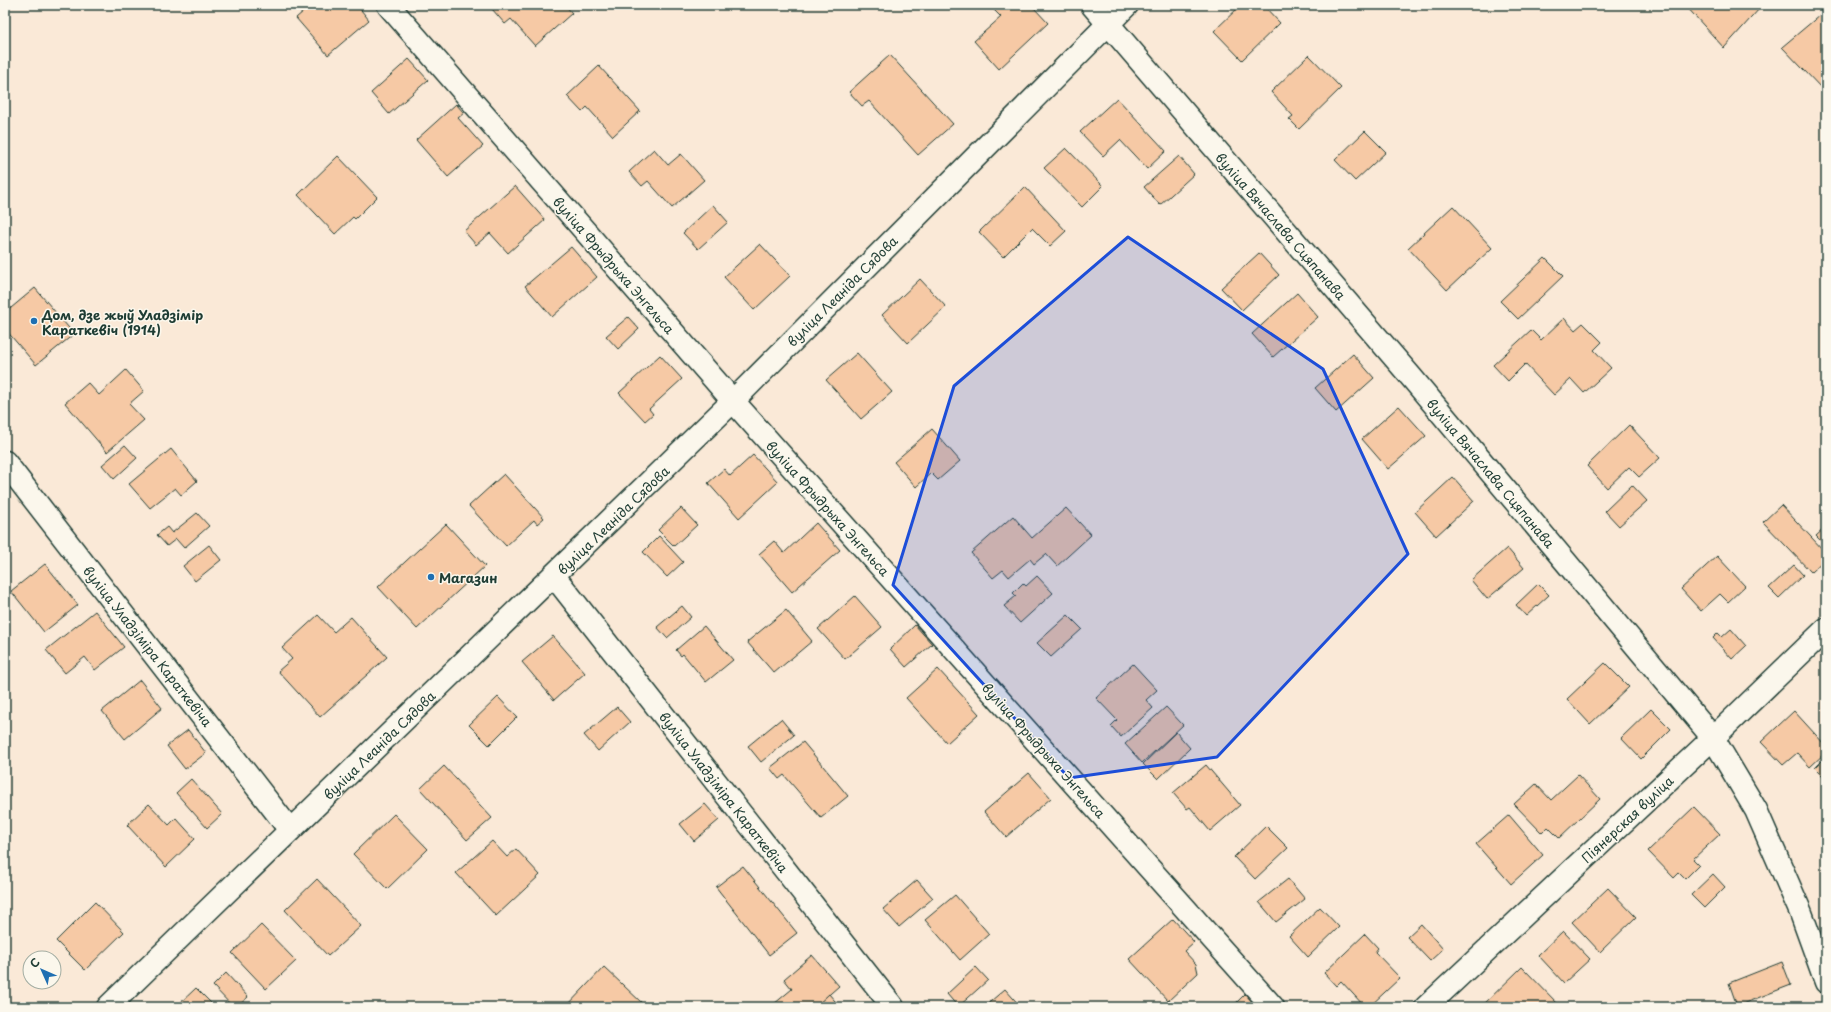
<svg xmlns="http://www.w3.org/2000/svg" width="1831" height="1012" font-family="'Playpen Sans',sans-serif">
	<rect width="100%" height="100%" fill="#fae9d7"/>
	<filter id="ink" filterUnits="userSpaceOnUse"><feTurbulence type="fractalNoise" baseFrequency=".025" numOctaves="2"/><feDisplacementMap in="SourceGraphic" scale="8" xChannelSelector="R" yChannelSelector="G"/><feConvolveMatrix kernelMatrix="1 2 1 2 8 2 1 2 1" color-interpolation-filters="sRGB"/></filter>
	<g filter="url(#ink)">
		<g fill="#f6c9a5" stroke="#1f3d34">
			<path d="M311 5H357L369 20 328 55 296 18Z"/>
			<path d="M496 5H565L572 13 535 46 511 19 505 24 492 9Z"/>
			<path d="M993 5H1038L1034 8 1048 23 999 69 974 41 1001 17 991 7Z"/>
			<path d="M1241 5H1263L1280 23 1242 60 1214 31Z"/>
			<path d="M1685 5H1757L1760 8 1724 48Z"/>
			<path d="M1826 10V89L1824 91 1782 47Z"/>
			<path d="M890 55 953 124 918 155 869 101 862 106 849 92Z"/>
			<path d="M1309 55 1341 88 1299 129 1289 119 1293 116 1271 92Z"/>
			<path d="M409 59 428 80 389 114 371 93Z"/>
			<path d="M599 66 640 111 613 136 587 107 582 112 567 96Z"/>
			<path d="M1117 98 1166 151 1147 169 1120 140 1103 156 1080 132Z"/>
			<path d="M456 104 464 113 458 118 483 146 448 177 416 140Z"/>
			<path d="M1365 131 1386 152 1355 181 1335 160Z"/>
			<path d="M1066 148 1103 186 1082 207 1044 168Z"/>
			<path d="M654 149 668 165 681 154 704 180 672 208 648 181 642 186 629 172Z"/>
			<path d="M338 156 377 197 355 219 353 217 335 234 298 195Z"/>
			<path d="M1179 156 1194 174 1160 205 1144 187Z"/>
			<path d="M515 186 545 220 508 253 490 233 476 245 464 231Z"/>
			<path d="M1025 187 1066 231 1050 246 1032 228 1003 257 979 232Z"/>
			<path d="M713 205 728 222 698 249 683 233Z"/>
			<path d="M1453 206 1492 248 1447 290 1408 248Z"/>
			<path d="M760 244 790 276 754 310 724 277Z"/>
			<path d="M571 247 597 277 552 317 525 286Z"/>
			<path d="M1259 253 1279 275 1242 310 1221 288Z"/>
			<path d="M1545 258 1563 276 1518 319 1500 301Z"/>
			<path d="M920 279 946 307 908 343 882 315Z"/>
			<path d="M35 288 74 334 36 365 5 329V313Z"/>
			<path d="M1297 293 1318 317 1273 357 1252 334Z"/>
			<path d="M628 317 639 329 618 349 606 336Z"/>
			<path d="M1564 318 1575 330 1583 323 1602 342 1594 350 1611 368 1584 393 1571 379 1554 395 1525 364 1508 381 1493 365 1531 330 1541 340Z"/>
			<path d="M857 353 892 392 861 419 826 380Z"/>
			<path d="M1353 354 1374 378 1336 412 1315 388Z"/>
			<path d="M660 355 682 379 649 409 653 414 645 421 619 393Z"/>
			<path d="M126 370 144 391 129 404 144 420 107 452 65 403 88 383 99 395Z"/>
			<path d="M1399 406 1426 436 1388 469 1362 439Z"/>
			<path d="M1629 425 1660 458 1639 477 1629 467 1607 488 1587 466Z"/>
			<path d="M932 429 960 461 938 480 931 473 916 487 894 462Z"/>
			<path d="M125 445 137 458 114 479 102 465Z"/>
			<path d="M171 449 197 481 181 495 175 488 150 508 129 484Z"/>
			<path d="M753 455 778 482 739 518 708 483 724 469 730 476Z"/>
			<path d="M504 474 544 518 537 524 534 520 506 546 469 506Z"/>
			<path d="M1453 477 1474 501 1436 536 1415 512Z"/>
			<path d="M1632 485 1647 501 1619 526 1605 511Z"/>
			<path d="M1781 505 1826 553V558L1811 572 1763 522Z"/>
			<path d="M681 508 697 525 674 546 658 530Z"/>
			<path d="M1066 508 1091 535 1057 566 1046 554 1034 564 1030 559 1009 577 1003 570 993 578 971 553 1013 516 1032 538Z"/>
			<path d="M197 513 209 526 184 548 176 539 167 546 157 535 167 527 172 533Z"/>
			<path d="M816 523 840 550 792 592 759 554 774 541 784 553Z"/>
			<path d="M446 524 485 566 417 629 378 587Z"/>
			<path d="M1826 527V546L1816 536Z"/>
			<path d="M659 536 683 562 667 577 643 552Z"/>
			<path d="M209 545 221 560 195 581 183 566Z"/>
			<path d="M1507 548 1524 568 1487 599 1471 580Z"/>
			<path d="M1717 556 1745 586 1728 602 1720 594 1701 611 1681 589Z"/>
			<path d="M45 564 78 605 44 632 11 591Z"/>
			<path d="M1794 565 1803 575 1779 598 1769 588Z"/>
			<path d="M1037 576 1053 593 1020 623 1004 606 1016 596 1013 593 1023 583 1026 586Z"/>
			<path d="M1538 584 1549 595 1526 616 1516 605Z"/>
			<path d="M855 596 882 627 845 659 818 629Z"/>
			<path d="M682 606 691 617 667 638 657 627Z"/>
			<path d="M786 610 812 641 774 673 747 642Z"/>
			<path d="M95 611 124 647 95 670 85 657 65 673 46 650Z"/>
			<path d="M318 615 334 632 351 617 387 657 320 717 278 671 292 659 282 648Z"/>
			<path d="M1068 615 1082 629 1051 657 1037 643Z"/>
			<path d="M915 625 932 644 906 667 890 649Z"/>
			<path d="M704 626 733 660 706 682 683 654 681 656 676 650Z"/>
			<path d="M1731 629 1746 646 1732 659 1713 638 1718 633 1722 637Z"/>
			<path d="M553 636 585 673 554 700 522 662Z"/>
			<path d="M1605 663 1629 687 1590 724 1567 699Z"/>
			<path d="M1133 664 1157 690 1146 700 1153 708 1121 737 1111 726 1117 720 1096 698Z"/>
			<path d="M938 669 979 714 947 743 906 698Z"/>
			<path d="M140 680 162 708 125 739 102 711Z"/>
			<path d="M498 697 517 717 489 745 469 725Z"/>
			<path d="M617 707 630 722 598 751 584 735Z"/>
			<path d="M1166 707 1183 725 1142 763 1125 744Z"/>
			<path d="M1651 709 1671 729 1641 759 1621 738Z"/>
			<path d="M1794 711 1826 746V752L1810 767 1797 753 1783 765 1761 742Z"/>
			<path d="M781 719 794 735 761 762 748 746Z"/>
			<path d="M188 730 206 753 185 769 167 746Z"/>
			<path d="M1176 732 1190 748 1158 779 1143 764Z"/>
			<path d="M803 742 848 796 821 818 784 775 779 779 770 768Z"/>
			<path d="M1826 757V779L1815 768Z"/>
			<path d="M1206 765 1240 805 1210 831 1190 807 1187 809 1173 793Z"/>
			<path d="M444 766 492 818 467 840 420 789Z"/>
			<path d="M1029 773 1051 798 1006 837 984 812Z"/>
			<path d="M1578 775 1600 799 1559 838 1548 827 1542 833 1514 804 1536 784 1551 800Z"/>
			<path d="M191 779 222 814 207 828 176 793Z"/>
			<path d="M149 804 169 825 176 818 195 839 166 867 127 825Z"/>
			<path d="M705 804 719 820 694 841 680 824Z"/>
			<path d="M1694 807 1720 834 1693 859 1699 865 1685 879 1679 873 1674 878 1648 851Z"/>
			<path d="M394 814 428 849 387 889 353 854Z"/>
			<path d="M1509 815 1543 855 1511 884 1476 844Z"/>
			<path d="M1266 826 1288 848 1255 879 1234 857Z"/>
			<path d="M492 841 507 857 516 849 540 875 496 916 456 873Z"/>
			<path d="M743 866 797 933 769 955 716 887Z"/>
			<path d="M1713 874 1725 887 1704 908 1691 895Z"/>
			<path d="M317 879 361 926 328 956 285 910Z"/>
			<path d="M1288 879 1305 899 1276 922 1259 902Z"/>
			<path d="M917 880 933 898 899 927 883 909Z"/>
			<path d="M1608 888 1636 917 1600 952 1572 922Z"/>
			<path d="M955 895 989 934 960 960 925 920Z"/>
			<path d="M95 902 124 932 85 970 56 941Z"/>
			<path d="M1320 907 1339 927 1308 957 1289 936Z"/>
			<path d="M1173 919 1194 942 1184 951 1196 964 1198 973 1168 1001 1129 959Z"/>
			<path d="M1421 924 1443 949 1430 961 1407 937Z"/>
			<path d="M261 925 296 961 266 989 232 953Z"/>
			<path d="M1563 931 1590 959 1564 983 1538 955Z"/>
			<path d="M1365 934 1378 948 1375 952 1400 978 1369 1007H1365L1341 981 1336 986 1324 973Z"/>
			<path d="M812 955 839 986 815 1007H776L774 1004 792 989 784 979Z"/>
			<path d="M1782 962 1791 985 1737 1006 1729 983Z"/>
			<path d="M604 967 642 1003 638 1007H566Z"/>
			<path d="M976 967 988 980 958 1007 947 994Z"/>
			<path d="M1522 967 1559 1005 1557 1007H1481Z"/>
			<path d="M226 973 248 997 237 1007H233L213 986Z"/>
			<path d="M196 988 215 1007H176Z"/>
			<path d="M1005 989 1021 1007H984Z"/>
			<path d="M829 994 840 1007H815Z"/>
			<path d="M1245 994 1257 1007H1232Z"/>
		</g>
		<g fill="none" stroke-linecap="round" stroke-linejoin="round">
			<defs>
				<g id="minor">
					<path d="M388 5 733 401 1273 1007"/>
					<path d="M5 462 290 830"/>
					<path d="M554 576 893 1007"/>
					<path d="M108 1007 733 401 1127 5"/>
					<path d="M1426 1007 1713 738 1826 629"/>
				</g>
				<path id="major" d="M1092 5 1412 378 1713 738 1756 810 1801 913 1826 982"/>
			</defs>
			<use href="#minor" stroke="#1f3d34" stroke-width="25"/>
			<use href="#major" stroke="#1f3d34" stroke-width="25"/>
			<use href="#minor" stroke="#fbf7ec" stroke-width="22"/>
			<use href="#major" stroke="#fbf7ec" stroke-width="22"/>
		</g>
	</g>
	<path fill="#1d4ed8" fill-opacity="0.2" stroke="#1d4ed8" stroke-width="3" stroke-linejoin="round" d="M1128 237 1323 369 1408 554 1217 757 1069 778 893 585 954 386Z"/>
	<g fill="#1f6fb2" stroke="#fbf7ec" stroke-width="1.5">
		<circle cx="34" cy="321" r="4"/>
		<circle cx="431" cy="577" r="4"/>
	</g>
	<g text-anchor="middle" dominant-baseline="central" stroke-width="3" stroke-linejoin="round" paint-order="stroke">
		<g font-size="13" fill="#1f3d34" stroke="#fbf7ec">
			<text transform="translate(1281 226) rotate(49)">вуліца Вячаслава Сцяпанава</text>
			<text transform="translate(614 265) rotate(49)">вуліца Фрыдрыха Энгельса</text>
			<text transform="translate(842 291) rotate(-45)">вуліца Леаніда Сядова</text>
			<text transform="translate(1491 473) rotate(50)">вуліца Вячаслава Сцяпанава</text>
			<text transform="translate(828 508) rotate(48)">вуліца Фрыдрыха Энгельса</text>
			<text transform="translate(613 520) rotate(-44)">вуліца Леаніда Сядова</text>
			<text transform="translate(148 646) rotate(52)">вуліца Уладзіміра Караткевіча</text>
			<text transform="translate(379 745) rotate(-44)">вуліца Леаніда Сядова</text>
			<text transform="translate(1044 750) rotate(48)">вуліца Фрыдрыха Энгельса</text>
			<text transform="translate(724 792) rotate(52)">вуліца Уладзіміра Караткевіча</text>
			<text transform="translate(1627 819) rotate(-43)">Піянерская вуліца</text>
		</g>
		<g font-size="13" font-weight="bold" fill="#1f3d34" stroke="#fbf7ec" text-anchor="start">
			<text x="42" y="314">Дом, дзе жыў Уладзімір<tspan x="42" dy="15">Караткевіч (1914)</tspan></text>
			<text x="439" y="577">Магазин</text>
		</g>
	</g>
	<rect width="1831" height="1012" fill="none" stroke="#fbf7ec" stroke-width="20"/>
	<rect x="10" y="10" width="1811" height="992" fill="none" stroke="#1f3d34" stroke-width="1.5" filter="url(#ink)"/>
	<g transform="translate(42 970) rotate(315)"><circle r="19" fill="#fbf7ec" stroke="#a3ada2"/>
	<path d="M0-3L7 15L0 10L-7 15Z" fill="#1f6fb2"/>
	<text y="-6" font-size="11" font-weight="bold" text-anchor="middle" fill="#1f3d34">С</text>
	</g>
</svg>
